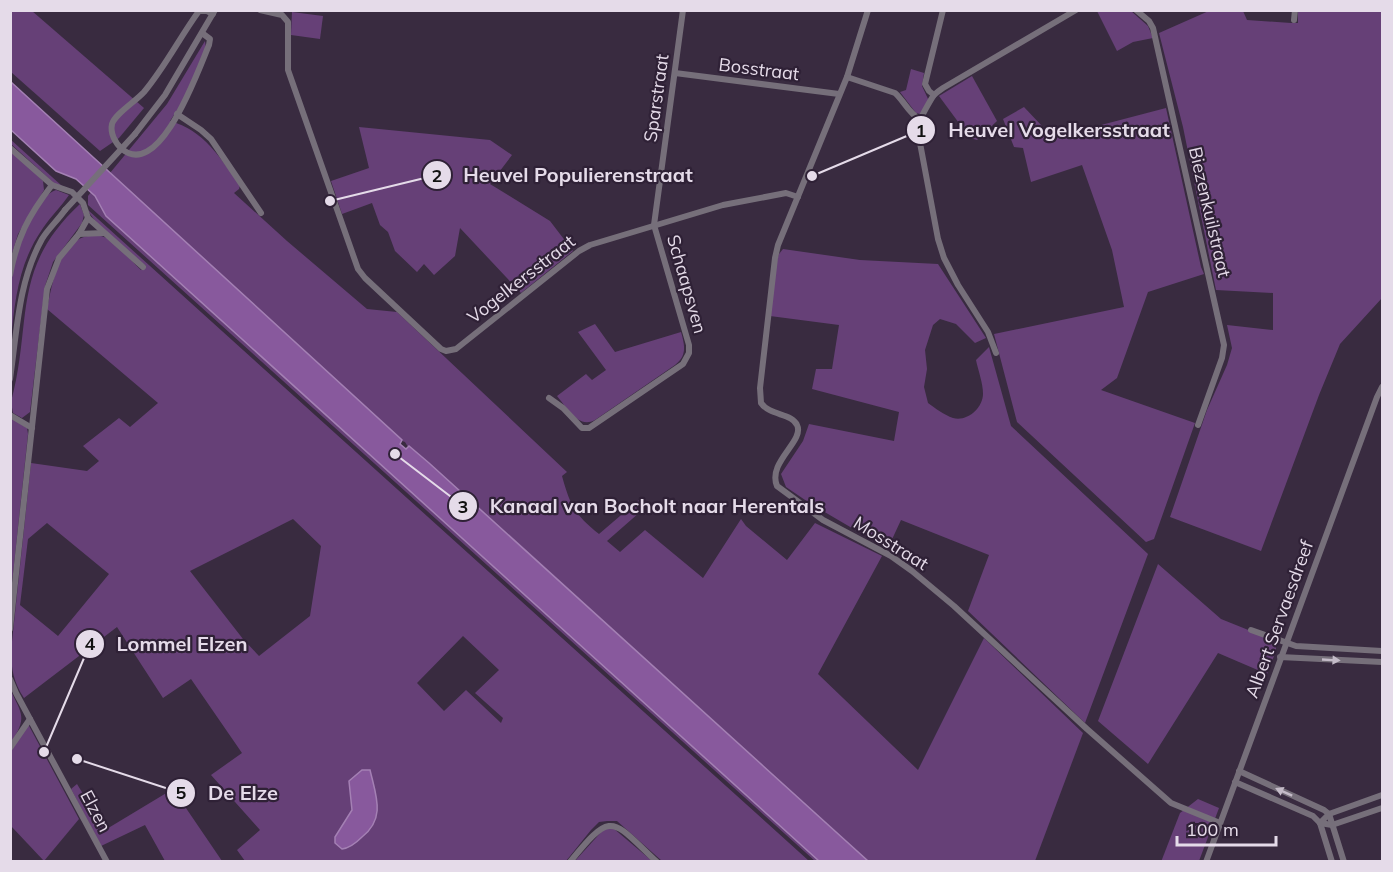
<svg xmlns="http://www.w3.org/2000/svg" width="1393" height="872" font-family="Mulish,sans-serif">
	<rect width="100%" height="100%" fill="#392b40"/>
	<g fill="#664077" fill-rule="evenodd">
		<path d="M1211 10 1243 11 1247 20 1291 23H1298V11H1382V298L1340 344 1319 395 1261 551 1170 517 1207 410 1227 365 1232 348 1227 325 1273 330V293L1216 290 1183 127 1159 33Z"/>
		<path d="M11 11H32L144 108 119 138 100 151 11 72Z"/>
		<path d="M1097 11H1131L1148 26 1153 38 1133 42 1117 51Z"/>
		<path d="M292 12 323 16 320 39 291 35Z"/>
		<path d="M205 41 206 48 187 95 170 121C204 130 220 158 240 185L239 189 234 193 287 241 367 309 397 312 567 472 562 476C570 505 575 515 599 534L641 498 648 505 607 541 620 552 645 530 703 578 741 519 746 526 787 560 815 523 882 556 818 674 918 770 984 638 1083 733 1035 861H868L429 463 408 447 405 442 402 441 110 173 167 104Z"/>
		<path d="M911 69 924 73 922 86 929 101 920 114 916 113 900 92 906 90Z"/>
		<path d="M972 76 997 121 977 140 970 138 939 96Z"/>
		<path d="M1024 107 1042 126 1059 136 1166 108 1201 267 1204 274 1148 292 1117 378 1101 390 1195 423 1154 539 1146 542 1017 422 994 334 1124 307 1112 250 1082 165 1031 182 1023 148 1014 147 1003 119Z"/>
		<path d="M359 127 490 140 512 155 490 184 550 221 573 251 521 293 460 228 455 256 434 275 424 264 417 272 395 251 388 232 380 225 372 203 342 214 331 181 369 168Z"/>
		<path d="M10 139 62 186 56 185 11 144Z"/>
		<path d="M11 150 43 181 44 190 18 234 11 257Z"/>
		<path d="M56 190 69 195C61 207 51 216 43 228 19 262 15 299 11 339 11 319 9 298 11 278 12 258 35 196 56 190Z"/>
		<path d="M91 192 95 196 106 216 819 861H815L88 205V196Z"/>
		<path d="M80 204 84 215 82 223 53 262 45 286 30 412 22 418 13 413 11 402C33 321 10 269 80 204Z"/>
		<path d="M88 210 809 861H662L617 821H607L599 822 591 830 566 861H245L237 850 260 830 211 775 242 753 191 679 163 698 117 627 24 698C14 683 11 669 11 651L31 463 87 471 99 461 83 446 119 418 130 427 158 403 47 309C52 284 59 241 88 236 94 235 101 235 107 238 118 244 131 261 141 270L146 266C132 255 94 225 88 210ZM293 519 321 546 310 616 259 656 243 639 190 571ZM47 523 109 574 58 636 20 605 28 539ZM463 636 499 670 475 693 503 718 501 723 466 690 444 711 417 683Z"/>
		<path d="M783 249 860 260 938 264 986 338 975 343 956 324 940 319 933 325 925 350 927 369 924 387 928 403C935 408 944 415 953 418 967 422 983 408 983 394 983 383 978 370 976 360L989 347 1011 426 1148 554 1085 723 968 611 989 555 901 520 888 548H886L811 504 786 487 781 474 803 441 809 424 894 441 899 412 812 389 816 369H832L839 325 770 316 776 263 779 254Z"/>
		<path d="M595 324 615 352 681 332C685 346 687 356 675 365L595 420C578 429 567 408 557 396L586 374 592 380 606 370 578 332Z"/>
		<path d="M11 418 27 428 28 434 11 593Z"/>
		<path d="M1158 564 1221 619 1276 641V651L1267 674 1218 653 1148 764 1098 721Z"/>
		<path d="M10 689C22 715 28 717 10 744Z"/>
		<path d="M28 724 79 819 44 861 11 826 10 753Z"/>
		<path d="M77 784 105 830 173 789 222 861H165L145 825 101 846 71 789Z"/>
		<path d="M1198 799 1219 808 1199 861 1161 862 1180 813Z"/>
		<path d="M613 828 652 861 574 862 604 829Z"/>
	</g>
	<g fill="#88599d" stroke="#a480b4" stroke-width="1.5">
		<path d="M11 82 402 440 400 444 406 449 409 446 429 463 868 861H819L106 216 95 196 76 179 56 171 11 130Z"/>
		<path d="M362 770H370C376 796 386 818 362 837 356 843 350 848 342 849L335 843V837L352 810 349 781Z"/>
	</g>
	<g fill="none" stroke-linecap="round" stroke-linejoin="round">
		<g stroke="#766f7a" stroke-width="6">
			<path d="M260 10 282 15 288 22V70L358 269 365 278 441 349 446 351 456 349 579 251 590 245 723 205 786 193 798 197"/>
			<path d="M868 10 847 77 778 245 775 258 760 388 761 403C770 416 792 413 797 425 805 441 767 462 777 486L823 520 891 556 912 571 954 606 1087 729 1171 803 1220 823"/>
			<path d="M1136 10 1149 21 1153 28 1224 345 1222 358 1198 425"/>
			<path d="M1294 20 1295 10"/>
			<path d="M202 33 210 39 209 45C199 68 160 181 122 149 115 143 110 133 112 124 115 114 136 101 144 92 165 67 180 37 199 11H207L213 14"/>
			<path d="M675 73 839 94"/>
			<path d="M847 77 895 93C904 101 908 112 919 119"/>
			<path d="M934 95 929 91 925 84 943 10"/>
			<path d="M177 114 201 130 211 139 261 213"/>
			<path d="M135 134 165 95 215 10"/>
			<path d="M10 148 52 185 72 192 83 203 88 218 143 267"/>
			<path d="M79 234 104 233"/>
			<path d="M10 275C17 238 28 216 52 185"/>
			<path d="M996 353 988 332 958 285 944 258 938 239 917 127C918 122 931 99 934 95 937 92 940 90 943 88L1076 10"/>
			<path d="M10 379C17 332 18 282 42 239 48 229 58 220 65 210"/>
			<path d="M549 398 563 408 582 428H589L683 364 689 353V345L654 225 683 10"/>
			<path d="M10 415 32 428"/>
			<path d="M10 629 47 289 59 258 79 234 88 218"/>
			<path d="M1251 630 1296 646 1382 651"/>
			<path d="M1280 657 1382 662"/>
			<path d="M10 679 16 693 107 862"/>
			<path d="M10 748 30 719"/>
			<path d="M1239 771 1324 810 1329 814 1344 862"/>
			<path d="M1235 782 1313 816 1320 823 1332 862"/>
			<path d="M1320 823 1329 814 1382 795"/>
			<path d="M1320 823 1332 825 1382 808"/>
			<path d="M570 862C613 809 611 819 657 862"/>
			<path d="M1206 862 1377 397 1382 387"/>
		</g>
		<path stroke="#766f7a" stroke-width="6" d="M65 210 135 134"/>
	</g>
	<defs><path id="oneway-solid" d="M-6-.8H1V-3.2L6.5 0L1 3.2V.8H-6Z" transform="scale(1.5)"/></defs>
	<g fill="#c4bbc8">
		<use href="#oneway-solid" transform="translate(1331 660) rotate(3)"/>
		<use href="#oneway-solid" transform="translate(1284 792) rotate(-156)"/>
	</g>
	<g text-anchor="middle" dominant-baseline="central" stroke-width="4.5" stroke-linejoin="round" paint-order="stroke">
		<g font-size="18" fill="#e5dbe9" stroke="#2f2136">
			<text transform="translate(759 69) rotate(7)">Bosstraat</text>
			<text transform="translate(656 98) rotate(-82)">Sparstraat</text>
			<text transform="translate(1210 212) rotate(77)">Biezenkuilstraat</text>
			<text transform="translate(521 279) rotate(-38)">Vogelkersstraat</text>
			<text transform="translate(687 284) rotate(74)">Schaapsven</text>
			<text transform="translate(891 543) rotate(32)">Mosstraat</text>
			<text transform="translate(1279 619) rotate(-70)">Albert Servaesdreef</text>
			<text transform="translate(96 811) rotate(62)">Elzen</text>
		</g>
	</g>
	<path fill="none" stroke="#e5dbe9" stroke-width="2" d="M812 176L921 130M330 201L437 175M395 454L463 506M44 752L90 644M77 759L181 793"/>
	<g fill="#e5dbe9" stroke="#2f2136" stroke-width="2">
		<circle cx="812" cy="176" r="6"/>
		<circle cx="330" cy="201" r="6"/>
		<circle cx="395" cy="454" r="6"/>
		<circle cx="44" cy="752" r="6"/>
		<circle cx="77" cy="759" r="6"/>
		<circle cx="921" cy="130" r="15"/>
		<circle cx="437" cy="175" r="15"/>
		<circle cx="463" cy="506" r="15"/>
		<circle cx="90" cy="644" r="15"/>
		<circle cx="181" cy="793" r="15"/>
	</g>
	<g font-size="18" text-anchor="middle" font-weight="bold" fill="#111">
		<text x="921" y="137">1</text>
		<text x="437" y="182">2</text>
		<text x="463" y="513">3</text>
		<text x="90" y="650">4</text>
		<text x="181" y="799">5</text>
	</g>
	<g font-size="20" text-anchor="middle" font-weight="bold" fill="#e5dbe9" stroke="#2f2136" stroke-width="4.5" stroke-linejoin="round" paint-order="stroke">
		<text x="1059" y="137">Heuvel Vogelkersstraat</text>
		<text x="578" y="182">Heuvel Populierenstraat</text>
		<text x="657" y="513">Kanaal van Bocholt naar Herentals</text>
		<text x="182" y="651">Lommel Elzen</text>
		<text x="243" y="800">De Elze</text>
	</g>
	<rect width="1393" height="872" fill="none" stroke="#e5dbe9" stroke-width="24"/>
	<path d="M1177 836v9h99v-9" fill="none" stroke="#e5dbe9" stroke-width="3"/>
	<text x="1186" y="836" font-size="18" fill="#e5dbe9" stroke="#2f2136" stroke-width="4.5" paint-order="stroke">100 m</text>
</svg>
